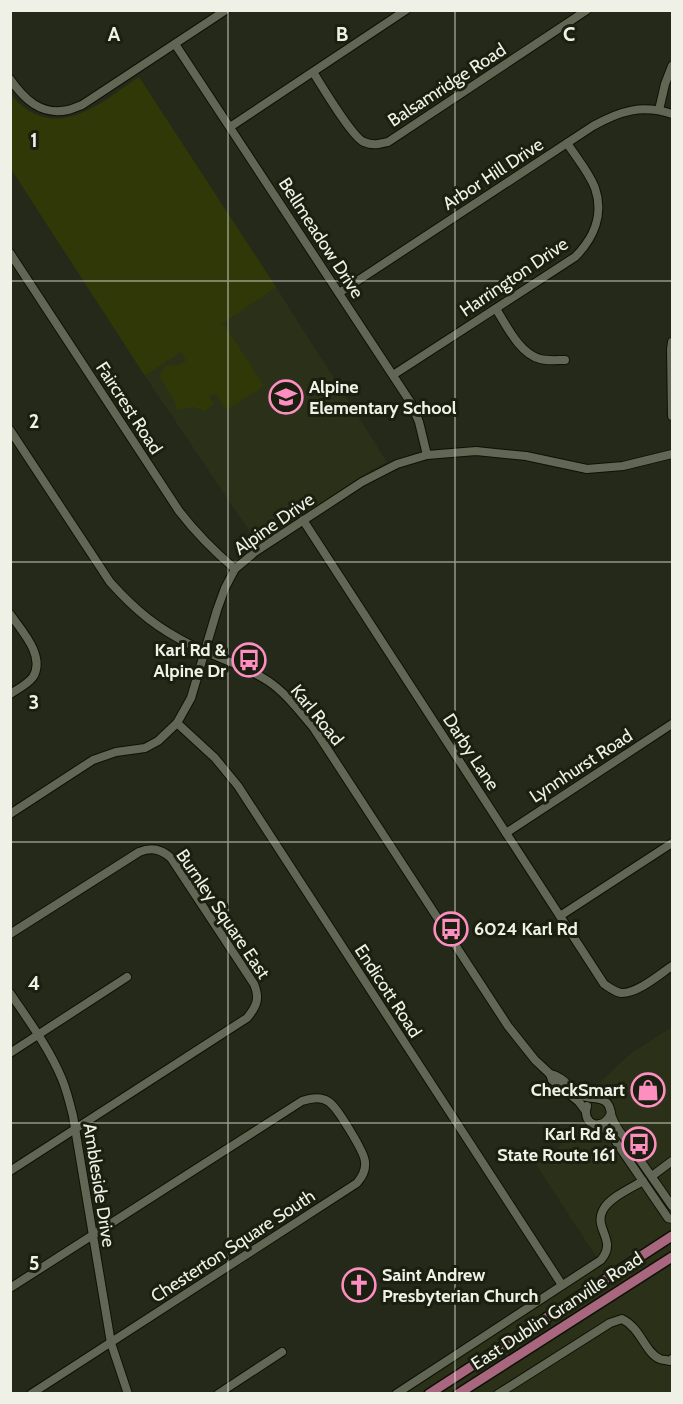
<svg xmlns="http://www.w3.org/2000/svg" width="683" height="1404" font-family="Cabin,sans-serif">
	<rect width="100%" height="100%" fill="#252919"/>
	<g fill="#2b3019">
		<path d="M276 287 387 462 370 471 258 544 145 376Z"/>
		<path d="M672 1027V1393L396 1394 599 1261 535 1163 554 1152 592 1110 582 1099 630 1054Z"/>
	</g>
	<path fill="#303807" d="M139 77 276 287 218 327 224 324 264 386 226 410 217 395 213 394 209 397 214 404 204 411 193 407 177 410 174 400 160 377 162 370 165 366 179 365 186 361 181 352 145 376 11 169V97L12 96C16 100 21 106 26 109 67 136 105 99 139 77Z"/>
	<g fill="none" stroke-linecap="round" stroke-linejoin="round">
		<defs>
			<g id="minor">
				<path d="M175 44 411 403 419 422 427 455"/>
				<path d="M313 72C322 86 352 137 364 142 373 146 380 144 388 142L587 10"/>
				<path d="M10 79C24 99 41 116 68 110 72 109 77 107 82 105L226 10"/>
				<path d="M659 110 665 84 672 66"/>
				<path d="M230 127 406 10"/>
				<path d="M10 253 179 511C196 533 215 552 235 569"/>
				<path d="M339 293 593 126C620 111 642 104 672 114"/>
				<path d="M496 309C507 326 519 353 540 359 548 361 557 360 565 360"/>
				<path d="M672 342 671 349 672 416"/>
				<path d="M393 375 575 257C594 238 604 214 595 188 589 172 576 157 567 143"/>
				<path d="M10 430 110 582C136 611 158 629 193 646 218 658 245 666 268 681 286 693 299 711 313 727L508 1026 535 1060 550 1074 552 1080 579 1102 585 1110"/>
				<path d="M303 520 604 984C610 988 615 992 621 993 637 994 660 974 672 966"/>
				<path d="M10 614C21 630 46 656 33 677 28 684 18 689 10 694"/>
				<path d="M177 723 215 758 238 786 562 1285"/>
				<path d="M10 814 93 760 116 752 145 748 158 741 177 723 191 698 217 610 225 588 235 569 255 552 362 482 397 464 427 455 476 451 526 456 587 469 623 466 672 454"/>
				<path d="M506 833 672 724"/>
				<path d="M560 916 672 843"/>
				<path d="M10 934 139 852C152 847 161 849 171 858L254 984C260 998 257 1006 247 1018L10 1171"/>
				<path d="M10 993C29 1021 49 1048 62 1079 67 1091 70 1104 73 1116L111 1343 128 1394"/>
				<path d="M10 1053 127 977"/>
				<path d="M550 1074C563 1076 570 1089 581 1095 589 1100 601 1096 607 1103 611 1107 610 1112 612 1117 615 1125 618 1130 624 1137L672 1206"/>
				<path d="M587 1106C581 1126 604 1132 611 1113"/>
				<path d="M600 1124 610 1133 668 1218 672 1219"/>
				<path d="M652 1176 672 1161"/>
				<path d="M10 1288 302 1101C311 1098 321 1096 329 1102 337 1107 365 1153 365 1162 366 1171 362 1177 357 1183L31 1394"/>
				<path d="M218 1394 282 1352"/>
				<path d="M396 1394 601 1260C618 1240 593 1229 603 1210 609 1198 631 1188 643 1181"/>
				<path d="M498 1394 610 1323 622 1319C641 1328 645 1353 660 1359 663 1360 666 1360 670 1361L672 1359"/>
			</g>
			<g id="major">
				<path d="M429 1394 672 1236"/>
				<path d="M458 1394 672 1257"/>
			</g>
		</defs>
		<use href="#minor" stroke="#0e1104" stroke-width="10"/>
		<use href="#major" stroke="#0e1104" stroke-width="12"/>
		<use href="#minor" stroke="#626654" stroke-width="8"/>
		<use href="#major" stroke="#a8677f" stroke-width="9"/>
	</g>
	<path fill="none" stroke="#eff1e7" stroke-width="1.5" stroke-opacity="0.55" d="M228 10V1394M455 10V1394M10 281H672M10 562H672M10 842H672M10 1123H672"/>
	<defs>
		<symbol id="school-ring" viewBox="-11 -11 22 22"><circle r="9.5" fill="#1b1f10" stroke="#fd8ec0" stroke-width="1.5"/><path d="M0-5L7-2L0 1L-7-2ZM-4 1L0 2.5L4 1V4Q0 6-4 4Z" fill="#fd8ec0"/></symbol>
		<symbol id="bus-ring" viewBox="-11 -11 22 22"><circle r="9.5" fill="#1b1f10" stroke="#fd8ec0" stroke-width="1.5"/><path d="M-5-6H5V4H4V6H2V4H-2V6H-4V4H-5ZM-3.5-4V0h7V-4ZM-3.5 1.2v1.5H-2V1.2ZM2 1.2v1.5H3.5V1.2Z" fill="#fd8ec0"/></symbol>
		<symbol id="shop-ring" viewBox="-11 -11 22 22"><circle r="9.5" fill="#1b1f10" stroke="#fd8ec0" stroke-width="1.5"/><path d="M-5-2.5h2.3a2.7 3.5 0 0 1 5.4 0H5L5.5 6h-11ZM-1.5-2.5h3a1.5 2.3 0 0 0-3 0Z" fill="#fd8ec0"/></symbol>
		<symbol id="church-ring" viewBox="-11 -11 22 22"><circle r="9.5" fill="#1b1f10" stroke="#fd8ec0" stroke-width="1.5"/><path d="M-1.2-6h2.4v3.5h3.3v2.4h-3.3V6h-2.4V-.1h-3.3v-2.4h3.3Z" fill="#fd8ec0"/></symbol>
	</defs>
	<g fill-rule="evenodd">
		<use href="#school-ring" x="267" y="378" width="38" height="38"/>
		<use href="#bus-ring" x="230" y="641" width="38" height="38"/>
		<use href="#bus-ring" x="432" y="910" width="38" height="38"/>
		<use href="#shop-ring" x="629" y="1071" width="38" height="38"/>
		<use href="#bus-ring" x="620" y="1125" width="38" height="38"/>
		<use href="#church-ring" x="340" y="1266" width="38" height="38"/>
	</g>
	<g text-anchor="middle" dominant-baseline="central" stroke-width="6" stroke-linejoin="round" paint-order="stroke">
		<g font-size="18" fill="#eff1e7" stroke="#1b1f10">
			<text transform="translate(447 85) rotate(-33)">Balsamridge Road</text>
			<text transform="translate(493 174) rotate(-33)">Arbor Hill Drive</text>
			<text transform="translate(321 238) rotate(57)">Bellmeadow Drive</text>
			<text transform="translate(514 277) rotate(-34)">Harrington Drive</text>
			<text transform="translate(129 408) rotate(57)">Faircrest Road</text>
			<text transform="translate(274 524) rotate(-35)">Alpine Drive</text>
			<text transform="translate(317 715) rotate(51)">Karl Road</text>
			<text transform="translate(471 752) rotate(57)">Darby Lane</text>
			<text transform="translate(581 766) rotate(-33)">Lynnhurst Road</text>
			<text transform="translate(223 914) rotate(56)">Burnley Square East</text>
			<text transform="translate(388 991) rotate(57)">Endicott Road</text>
			<text transform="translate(99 1185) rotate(81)">Ambleside Drive</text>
			<text transform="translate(233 1246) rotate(-33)">Chesterton Square South</text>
			<text transform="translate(557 1311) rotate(-33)">East Dublin Granville Road</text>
		</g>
		<g font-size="18" font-weight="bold" fill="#eff1e7" stroke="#1b1f10" text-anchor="start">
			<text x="309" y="387">Alpine<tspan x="309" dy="21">Elementary School</tspan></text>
			<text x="226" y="650" text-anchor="end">Karl Rd &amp;<tspan x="226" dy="21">Alpine Dr</tspan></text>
			<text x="474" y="929">6024 Karl Rd</text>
			<text x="625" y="1090" text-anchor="end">CheckSmart</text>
			<text x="616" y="1134" text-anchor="end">Karl Rd &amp;<tspan x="616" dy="21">State Route 161</tspan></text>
			<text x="382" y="1275">Saint Andrew<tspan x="382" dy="21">Presbyterian Church</tspan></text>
		</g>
	</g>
	<g font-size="20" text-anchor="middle" font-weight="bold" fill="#eff1e7" stroke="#1b1f10" stroke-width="6" stroke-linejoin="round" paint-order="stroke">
		<text x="114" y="41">A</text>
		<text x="342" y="41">B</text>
		<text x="569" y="41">C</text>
		<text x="34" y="147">1</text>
		<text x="34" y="428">2</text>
		<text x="34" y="709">3</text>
		<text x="34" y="990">4</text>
		<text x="34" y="1270">5</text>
	</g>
	<rect width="683" height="1404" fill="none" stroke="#eff1e7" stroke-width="24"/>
</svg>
